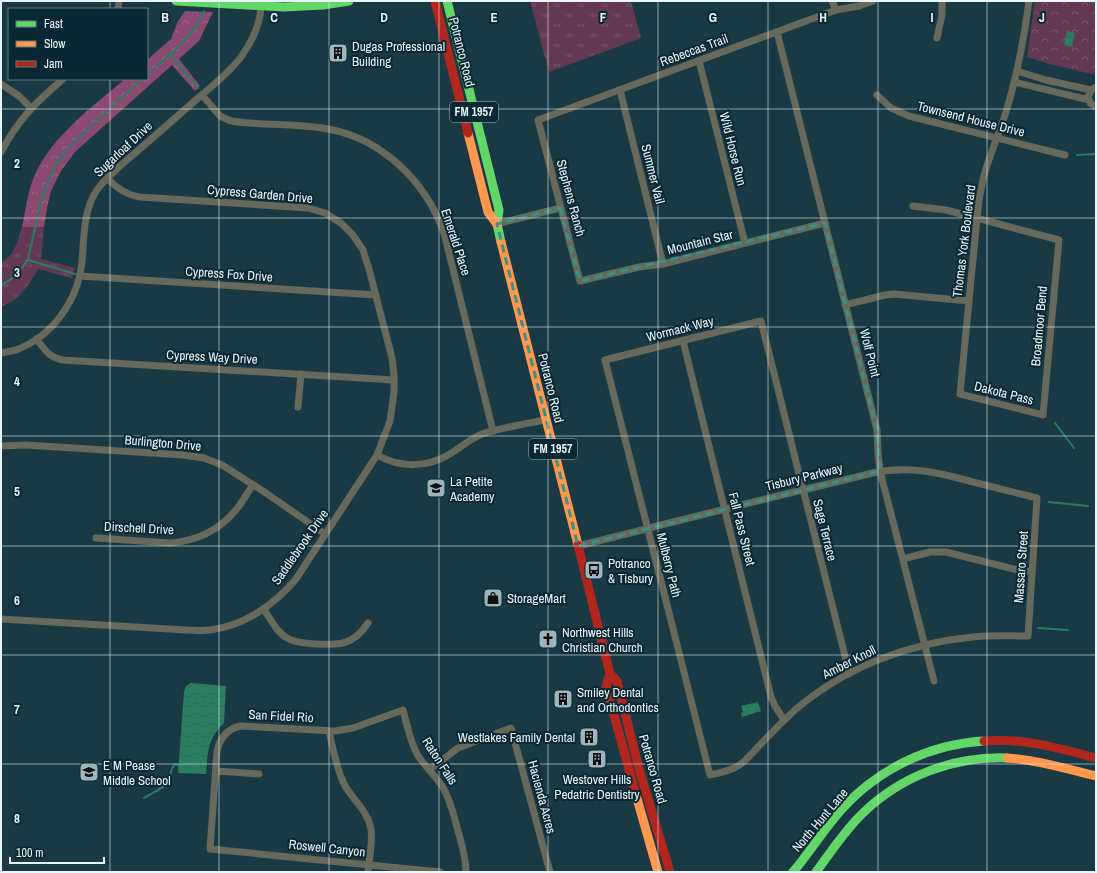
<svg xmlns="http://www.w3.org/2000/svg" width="1097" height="873" font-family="'Archivo Narrow',sans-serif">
	<defs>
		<pattern id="grass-tufts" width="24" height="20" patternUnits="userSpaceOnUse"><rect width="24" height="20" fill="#633855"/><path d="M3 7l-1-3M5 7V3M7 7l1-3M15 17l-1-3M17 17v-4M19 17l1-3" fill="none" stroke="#79556e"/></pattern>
		<pattern id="forest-crowns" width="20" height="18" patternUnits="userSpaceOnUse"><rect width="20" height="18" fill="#8b4974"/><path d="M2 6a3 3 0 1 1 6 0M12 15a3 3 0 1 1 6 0" fill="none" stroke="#9b6489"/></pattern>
		<pattern id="park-crowns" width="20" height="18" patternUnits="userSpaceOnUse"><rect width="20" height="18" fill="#633855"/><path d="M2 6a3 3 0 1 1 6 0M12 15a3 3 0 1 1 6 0" fill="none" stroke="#79556e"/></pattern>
		<pattern id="water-waves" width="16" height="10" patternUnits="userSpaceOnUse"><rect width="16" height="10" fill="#2a7f63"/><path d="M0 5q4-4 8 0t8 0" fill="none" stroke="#386458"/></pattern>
	</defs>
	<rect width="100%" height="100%" fill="#193a45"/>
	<g fill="url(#grass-tufts)">
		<path d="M530 1H631L641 38 549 72Z"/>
		<path d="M22 227H44L41 259 75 268 72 278 38 269C28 287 20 299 1 307V262C15 255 18 240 22 227Z"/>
	</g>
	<path fill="url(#forest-crowns)" d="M185 11 213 12 199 41 179 59 200 86 195 91 172 65 75 152 61 171 51 191 47 208 44 227H22C25 213 27 198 31 185 46 140 90 109 125 79H147V60L171 39 178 21Z"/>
	<path fill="url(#park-crowns)" d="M1035 1H1096V75L1050 64 1027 57Z"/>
	<g fill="url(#water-waves)">
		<path d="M1067 31 1075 33 1072 45H1073V47L1064 45Z"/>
		<path d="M191 683 226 686 224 723C207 739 208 753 206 774L178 773 184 692 186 686Z"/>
		<path d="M758 702 761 711 742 717 741 713 743 712 741 706Z"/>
	</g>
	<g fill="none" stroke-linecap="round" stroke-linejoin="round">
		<g stroke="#2a7f63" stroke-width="2">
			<path d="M170 54 198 88"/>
			<path d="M147 75C168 56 193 38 204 11"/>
			<path d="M1077 155 1096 154"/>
			<path d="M28 260 75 274"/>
			<path d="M1 285C12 280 22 270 28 259L42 197 52 172 59 159 74 142 142 79"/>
			<path d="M1055 423 1074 448"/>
			<path d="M1049 502 1088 506"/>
			<path d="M1038 628 1068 630"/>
			<path d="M144 798C150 794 165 788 168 782 172 776 169 770 175 764L179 765"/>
		</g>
		<g stroke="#676a5b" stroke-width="7">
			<path d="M832 1 836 10"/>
			<path d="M118 9 119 1"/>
			<path d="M777 32 877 430 878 453 880 471 934 681"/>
			<path d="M937 38 942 15V1"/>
			<path d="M699 61 745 243"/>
			<path d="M1017 71 1046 80 1091 90"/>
			<path d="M1014 82 1089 100"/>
			<path d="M1 84 19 96 31 108"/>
			<path d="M1096 87 1091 90 1088 97 1090 103 1096 107"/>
			<path d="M620 90 663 264"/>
			<path d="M202 95 220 116 231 121C263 126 296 123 328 129 383 139 426 182 444 233L493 431"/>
			<path d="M877 95 891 108 909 116 1065 155"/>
			<path d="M1 152C18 120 36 102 63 79"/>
			<path d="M913 206 946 210 1059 240 1043 415 960 394 977 218C978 205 980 192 983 179 989 156 999 134 1006 112 1017 76 1024 39 1029 1"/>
			<path d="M825 223 663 264 639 267 580 281 538 120 836 10 859 6 873 1"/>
			<path d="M497 224 560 208"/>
			<path d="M80 276 376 295"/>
			<path d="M845 305 885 295 894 294 969 301"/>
			<path d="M36 339C46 350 48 357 63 360L394 380"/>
			<path d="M683 341 771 697 775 706 784 720"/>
			<path d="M1 353C6 352 11 351 16 350 53 336 78 300 82 262 84 241 83 219 92 199 97 186 111 175 121 165 147 143 172 121 197 99 212 86 229 73 241 57 251 43 260 24 261 7"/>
			<path d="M298 407 301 374"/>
			<path d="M1 446 26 445 183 455 204 458 222 465 266 493 325 534"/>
			<path d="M377 455C400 468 427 468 450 454 461 447 470 439 482 434 500 428 525 424 545 420"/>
			<path d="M96 538 170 543C196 541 219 530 235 511 242 503 247 493 253 485"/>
			<path d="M578 546 642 530 653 527 798 491 803 490 873 473C910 465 941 473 977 483 997 488 1017 493 1037 498L1028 636C1009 636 991 635 973 637 909 643 846 667 796 709 783 721 770 734 758 747 752 753 746 761 738 766 730 771 719 773 710 775L605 360 761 321 801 482 805 497 848 668 849 674"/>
			<path d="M903 559 930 552H946L1018 570 1032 572"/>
			<path d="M264 609C270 619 277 632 287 638 295 643 305 643 314 644 339 645 353 646 368 623"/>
			<path d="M1 619 186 630C194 630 202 631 210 630 244 626 274 605 296 579L377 455 390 421 394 392V375L392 358 369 269 363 250 353 235 341 223 325 213 308 208 140 197C127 195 117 189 107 178"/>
			<path d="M329 731C333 749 336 767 344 784 352 799 368 811 371 829 373 843 369 858 368 872"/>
			<path d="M429 770 458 748 511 728 550 872"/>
			<path d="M216 771 259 774"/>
			<path d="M440 872 210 849 217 751C220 738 227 729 240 726L335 731 353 728 403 710C407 725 410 741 417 754 424 766 435 775 442 786 450 798 453 813 457 827 461 842 466 856 466 872"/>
		</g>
		<g stroke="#63d668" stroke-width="9">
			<path d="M176 1 284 7 323 5 349 1"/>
			<path d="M447 1 499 210 497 224 501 242"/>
			<path d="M793 872C810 852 824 829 842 809 878 769 930 744 984 741"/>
			<path d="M816 872C831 852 845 830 863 813 901 776 954 756 1007 758"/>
		</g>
		<g stroke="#ff974d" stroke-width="9">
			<path d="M468 133 488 212 497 224"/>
			<path d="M501 242 578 545"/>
			<path d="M1007 758C1038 760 1067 769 1096 776"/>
			<path d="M636 795 658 872"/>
		</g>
		<g stroke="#b3261e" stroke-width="9">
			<path d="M435 1 468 133"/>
			<path d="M578 545 610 674 606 686 636 795"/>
			<path d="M610 674 617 681 639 769 670 872"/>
			<path d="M984 741C1025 738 1058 748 1096 758"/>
		</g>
	</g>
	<path fill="none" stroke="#3b908a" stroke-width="3" stroke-dasharray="8 5" stroke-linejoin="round" d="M560 208 580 281 825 223 877 430 880 471 578 546 497 224Z"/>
	<path fill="none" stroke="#e9f6fc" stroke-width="1" stroke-opacity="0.55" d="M110 1V9M219 1V872M329 1V872M439 1V872M548 1V872M658 1V872M768 1V872M878 1V872M987 1V872M110 79V872M1 109H1096M1 218H1096M1 327H1096M1 436H1096M1 546H1096M1 655H1096M1 764H1096"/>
	<defs>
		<symbol id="building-square" viewBox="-11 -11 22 22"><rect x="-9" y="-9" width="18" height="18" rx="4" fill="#a0b4bc" stroke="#092833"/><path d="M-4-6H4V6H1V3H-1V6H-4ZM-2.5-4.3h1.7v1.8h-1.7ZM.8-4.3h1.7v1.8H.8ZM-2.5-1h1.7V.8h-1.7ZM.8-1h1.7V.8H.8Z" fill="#111"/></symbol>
		<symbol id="school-square" viewBox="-11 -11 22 22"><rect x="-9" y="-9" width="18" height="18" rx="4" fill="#a0b4bc" stroke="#092833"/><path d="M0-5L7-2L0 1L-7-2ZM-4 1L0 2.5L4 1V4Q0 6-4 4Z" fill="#111"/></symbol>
		<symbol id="bus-square" viewBox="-11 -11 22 22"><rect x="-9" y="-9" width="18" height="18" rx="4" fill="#a0b4bc" stroke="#092833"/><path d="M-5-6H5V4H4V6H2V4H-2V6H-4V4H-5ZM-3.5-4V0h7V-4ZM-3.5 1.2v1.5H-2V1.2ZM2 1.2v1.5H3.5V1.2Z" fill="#111"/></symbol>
		<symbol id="shop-square" viewBox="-11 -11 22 22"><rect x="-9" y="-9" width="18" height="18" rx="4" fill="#a0b4bc" stroke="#092833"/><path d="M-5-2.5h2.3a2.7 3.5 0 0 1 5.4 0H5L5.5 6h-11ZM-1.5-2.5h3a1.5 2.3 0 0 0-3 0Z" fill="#111"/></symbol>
		<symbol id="church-square" viewBox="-11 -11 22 22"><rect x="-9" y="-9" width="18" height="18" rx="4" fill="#a0b4bc" stroke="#092833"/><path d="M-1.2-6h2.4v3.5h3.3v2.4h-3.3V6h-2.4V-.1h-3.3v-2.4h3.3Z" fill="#111"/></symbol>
	</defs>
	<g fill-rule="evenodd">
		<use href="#building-square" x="327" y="42" width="22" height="22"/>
		<use href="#school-square" x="425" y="477" width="22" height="22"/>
		<use href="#bus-square" x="583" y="559" width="22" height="22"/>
		<use href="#shop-square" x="482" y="587" width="22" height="22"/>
		<use href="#church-square" x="537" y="628" width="22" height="22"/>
		<use href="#building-square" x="552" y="688" width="22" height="22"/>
		<use href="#building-square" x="578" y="726" width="22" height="22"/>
		<use href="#building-square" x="586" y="748" width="22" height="22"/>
		<use href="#school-square" x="78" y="761" width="22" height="22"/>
	</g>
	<g text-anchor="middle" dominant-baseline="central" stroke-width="4" stroke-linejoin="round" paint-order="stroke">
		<g fill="#092833" stroke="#a6b8c0" stroke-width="1">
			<rect x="450" y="102" width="48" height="20" rx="3"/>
			<rect x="529" y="439" width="48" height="20" rx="3"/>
		</g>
		<g font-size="12" font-weight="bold" fill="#e9f6fc">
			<text x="474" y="112">FM 1957</text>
			<text x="553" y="449">FM 1957</text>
		</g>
		<g font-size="13" fill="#e9f6fc" stroke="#092833" text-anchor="start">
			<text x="352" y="46">Dugas Professional<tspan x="352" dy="15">Building</tspan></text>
			<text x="450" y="481">La Petite<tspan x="450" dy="15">Academy</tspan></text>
			<text x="608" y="563">Potranco<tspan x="608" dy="15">&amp; Tisbury</tspan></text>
			<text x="507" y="598">StorageMart</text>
			<text x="562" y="632">Northwest Hills<tspan x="562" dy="15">Christian Church</tspan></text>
			<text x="577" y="692">Smiley Dental<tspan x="577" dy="15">and Orthodontics</tspan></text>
			<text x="575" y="737" text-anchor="end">Westlakes Family Dental</text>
			<text x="103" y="765">E M Pease<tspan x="103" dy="15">Middle School</tspan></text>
			<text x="597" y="779" text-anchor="middle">Westover Hills<tspan x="597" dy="15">Pedatric Dentistry</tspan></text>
		</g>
		<g font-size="13" fill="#e9f6fc" stroke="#092833">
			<text transform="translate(694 50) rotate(-20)">Rebeccas Trail</text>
			<text transform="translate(462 52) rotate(76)">Potranco Road</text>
			<text transform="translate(971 119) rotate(14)">Townsend House Drive</text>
			<text transform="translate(123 149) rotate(-43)">Sugarloaf Drive</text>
			<text transform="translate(733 149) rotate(76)">Wild Horse Run</text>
			<text transform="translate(653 174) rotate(76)">Summer Vail</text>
			<text transform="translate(260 194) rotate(5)">Cypress Garden Drive</text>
			<text transform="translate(571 198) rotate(75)">Stephens Ranch</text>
			<text transform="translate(964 241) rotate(-83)">Thomas York Boulevard</text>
			<text transform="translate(456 242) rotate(72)">Emerald Place</text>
			<text transform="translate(700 242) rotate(-14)">Mountain Star</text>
			<text transform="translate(229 274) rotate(4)">Cypress Fox Drive</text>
			<text transform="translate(1039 326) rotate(-85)">Broadmoor Bend</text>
			<text transform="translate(680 329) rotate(-14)">Wormack Way</text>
			<text transform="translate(870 353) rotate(76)">Wolf Point</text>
			<text transform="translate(212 357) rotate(3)">Cypress Way Drive</text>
			<text transform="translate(551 388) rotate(76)">Potranco Road</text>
			<text transform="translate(1004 393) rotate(14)">Dakota Pass</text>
			<text transform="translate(163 443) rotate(5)">Burlington Drive</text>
			<text transform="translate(804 477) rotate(-14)">Tisbury Parkway</text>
			<text transform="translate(139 528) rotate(3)">Dirschell Drive</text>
			<text transform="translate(742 529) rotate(76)">Fall Pass Street</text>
			<text transform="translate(825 530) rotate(76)">Sage Terrace</text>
			<text transform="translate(300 547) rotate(-55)">Saddlebrook Drive</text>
			<text transform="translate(669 565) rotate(76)">Mulberry Path</text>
			<text transform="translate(1021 567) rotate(-86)">Massaro Street</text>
			<text transform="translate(849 662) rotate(-27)">Amber Knoll</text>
			<text transform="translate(281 716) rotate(3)">San Fidel Rio</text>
			<text transform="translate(440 761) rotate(57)">Raton Falls</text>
			<text transform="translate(653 769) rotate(74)">Potranco Road</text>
			<text transform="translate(542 797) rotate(75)">Hacienda Acres</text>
			<text transform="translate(820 820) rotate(-50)">North Hunt Lane</text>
			<text transform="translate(327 848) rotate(6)">Roswell Canyon</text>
		</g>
	</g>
	<g font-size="13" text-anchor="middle" font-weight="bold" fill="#e9f6fc" stroke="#092833" stroke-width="4" stroke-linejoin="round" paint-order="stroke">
		<text x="165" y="22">B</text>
		<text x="274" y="22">C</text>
		<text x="384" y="22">D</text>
		<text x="494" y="22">E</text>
		<text x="603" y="22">F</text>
		<text x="713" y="22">G</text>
		<text x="823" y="22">H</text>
		<text x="932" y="22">I</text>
		<text x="1042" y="22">J</text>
		<text x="17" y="168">2</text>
		<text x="17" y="277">3</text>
		<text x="17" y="386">4</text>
		<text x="17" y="496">5</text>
		<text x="17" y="605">6</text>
		<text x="17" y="714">7</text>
		<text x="17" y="823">8</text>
	</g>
	<rect width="1097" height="873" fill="none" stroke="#e9f6fc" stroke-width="4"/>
	<rect x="8" y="8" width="140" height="72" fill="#092833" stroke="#637a83"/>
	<rect x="16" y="21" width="20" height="6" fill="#63d668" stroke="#637a83"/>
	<text x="44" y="28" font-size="12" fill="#e9f6fc">Fast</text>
	<rect x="16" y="41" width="20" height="6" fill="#ff974d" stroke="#637a83"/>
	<text x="44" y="48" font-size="12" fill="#e9f6fc">Slow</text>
	<rect x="16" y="61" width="20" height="6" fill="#b3261e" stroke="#637a83"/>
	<text x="44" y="68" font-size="12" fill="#e9f6fc">Jam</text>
	<path d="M10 857v6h94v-6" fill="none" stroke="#e9f6fc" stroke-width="2"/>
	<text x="16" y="857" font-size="12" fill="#e9f6fc" stroke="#092833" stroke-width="3" paint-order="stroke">100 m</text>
</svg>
